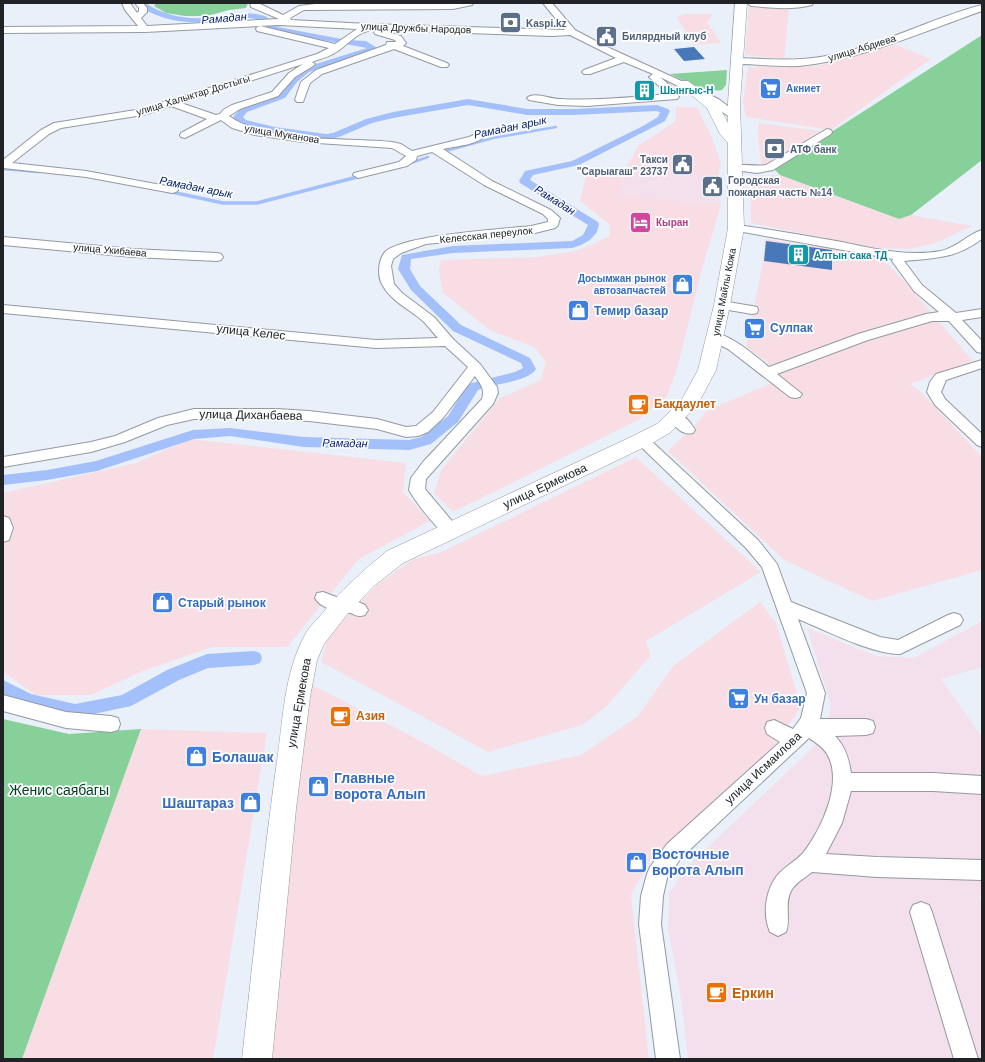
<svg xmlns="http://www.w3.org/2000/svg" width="985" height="1062" font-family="Arial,sans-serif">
	<rect width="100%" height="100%" fill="#eaf0f9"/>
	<g fill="#f8dee4">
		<path d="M749 7 789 10 784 59 745 55Z"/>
		<path d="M686 14H713L707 22 721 43 695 45 676 17Z"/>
		<path d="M896 45 931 59 831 130 746 117 743 102 748 67 757 68V66L762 65 817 66Z"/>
		<path d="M676 107H697L711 136 721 163 718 178 626 168 639 145 675 122Z"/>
		<path d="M758 123 820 131 762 169 758 138Z"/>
		<path d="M586 175 624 177 620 195 721 205 702 269 677 369 667 396 640 419 453 512 434 493 441 470 500 398 541 380 546 362 534 347 491 331 442 292 439 271 441 260 537 257 576 251 610 236 609 224 580 201Z"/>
		<path d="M780 175 899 219 911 215 972 226 936 243 910 249 875 248 751 223V176Z"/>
		<path d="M765 239 829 248 881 258 902 279 973 361 910 384 920 391 982 457V570L872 601 784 560 668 451 698 422 706 411 783 378 775 369 746 346 763 262Z"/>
		<path d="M190 439 406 463 403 492 430 521 359 559 287 647H212L143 671 91 695H36L3 672V493L136 463Z"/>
		<path d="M636 457 761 572 646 641 651 655 607 706 582 725 488 752 321 662 328 636 377 585 413 559 439 553Z"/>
		<path d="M760 602 776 623 801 707 766 757 650 860 631 895 649 1059H268L301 736 312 685 419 740 482 776 581 755 638 716 673 666Z"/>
		<path d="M141 729 267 733 213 1059H22Z"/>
	</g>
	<g fill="#f4dfed">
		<path d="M626 168 718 178 721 205 619 195Z"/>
		<path d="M982 621V667L941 679 982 737V896H979L982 907V1059H688L680 992 668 929 669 893 688 866 827 734 831 705 807 628 876 656 914 658Z"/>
	</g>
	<g fill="#88d099">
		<path d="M156 3H248L246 8 229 10 207 16H185L166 13 154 6Z"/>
		<path d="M982 35V160L911 215 899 219 780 175 774 169Z"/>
		<path d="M727 70 726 85 722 90C703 93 687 82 670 74Z"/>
		<path d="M3 719 69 734 141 729 22 1059H3Z"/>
	</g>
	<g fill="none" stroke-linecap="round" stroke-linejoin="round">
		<g stroke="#a4c0fb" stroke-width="2.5">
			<path d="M445 153 446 151 493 138 556 127"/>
			<path d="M405 165 428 157"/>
			<path d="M3 169 38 172"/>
		</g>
		<path stroke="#a4c0fb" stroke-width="3.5" d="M167 191 223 203H257L361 176"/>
		<g fill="#a4c0fb" fill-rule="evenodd">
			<path d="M140 3H148L147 4C164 15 183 19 203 18 226 16 245 9 267 17L270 24 278 27 347 40 366 41 377 48 369 54 309 72 297 82 285 98 247 112 243 117 246 120 275 127 326 134 333 133 366 119 393 112 468 99 527 109H574L657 105 668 109 670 111 665 121 579 165 533 175 530 180 598 222 599 224 597 232 590 240 581 245 572 248 453 253 411 259 410 269 420 286 461 325 530 358 536 369C528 382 492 384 478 390L458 422 431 444 409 450 304 447 230 436 194 439 97 471 47 480 3 485V475L47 470 96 461 193 430 230 428 304 437 409 440 421 437 448 416 468 384 515 372 523 368 521 363 453 331 411 290 398 269 402 255 453 246 572 241 583 235 588 225 520 183 519 181 525 171 572 161 643 126 658 117 660 112 656 111 574 115H527L468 105 393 118 372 123 339 137 326 140 275 133 240 124 233 117 241 108 279 94 291 78 303 68 367 48 273 31 264 28 261 21C244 14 228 19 212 21 186 25 162 20 140 7Z"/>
			<path d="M254 651 260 653 262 658 260 663 254 665 208 668 179 680 131 706 75 718 27 707 3 695V680L31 694 75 704 122 695 167 670 207 654Z"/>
		</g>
	</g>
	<g fill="#4878b7">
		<path d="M694 47 705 59 684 61 674 49Z"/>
		<path d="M766 241 832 250V270L764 261Z"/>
	</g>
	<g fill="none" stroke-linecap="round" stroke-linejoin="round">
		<defs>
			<g id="minor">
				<path d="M122 3H130L137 13 139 11V8L135 3H143L147 8V12L141 18 147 26 279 19 251 7 250 3H258L283 15 299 6 315 4 473 3 472 5 453 9 304 10 290 18 291 20 368 24 565 30 543 3H552L575 30 605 46 701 90 720 100 739 115 738 117H730L694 94 660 77 674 89 679 97 677 99 587 106 558 105 529 100 527 98C533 91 551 99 560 99 596 101 632 97 668 94L651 79 649 77 653 74 624 62 590 74H584L582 72 584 70 616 58 570 35 552 36 381 30 401 36 406 43 403 46 447 63 449 65 447 67H441L394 49 322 74 310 83 303 102H297L295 100 301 82 316 70 386 45 387 42H396L395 40 375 34 374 32 376 30C358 29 347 47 333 54 326 58 319 59 312 62L315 64 313 66 295 77 278 96 240 109 229 116C268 144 344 137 392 142L401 144 412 151 469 137 481 132 485 133 486 135C478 145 455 146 443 149L492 181 551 210 560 218 558 225 555 228 531 234 426 244 401 253 393 259 391 266 394 284 402 293 434 317 453 339 480 364 497 387 498 393 493 404 426 479 425 489 457 527 459 531 457 535C452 536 449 537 445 534 434 526 416 502 409 490L411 478 423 462 482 399C485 389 481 385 475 376L443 418 428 432 418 436 406 437 377 429 309 421 277 419H194L167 425 125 442 91 452 3 467V457L91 442 115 436 158 418 194 409H277L309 411 377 419 406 427 416 426 433 412 468 367 445 346 376 348 3 313V305L376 340 438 338C433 333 429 327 424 322 411 310 392 302 383 286 377 277 378 260 385 252 402 235 503 229 531 226L548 222V219L543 214 484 185 432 152 417 156 416 160 407 166 358 178 353 175 354 173 399 162 406 156 392 148 303 142 255 135 232 128 221 120 185 138 181 137 180 135 181 133 207 119 171 106 143 115 61 128 49 134 12 163 86 171 172 187 176 188 178 190 176 192 172 193 86 177 3 168V160L41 130 54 123 142 109 317 54 329 48 257 31 256 29 257 27 260 26 335 44 357 29 279 25 145 32 3 33V27L138 26 125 10ZM303 64 289 73 272 92 232 105 223 110 220 114 216 115 181 103Z"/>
				<path d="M747 3H813L812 5C792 10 772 8 751 6Z"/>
				<path d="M982 5V11C925 31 858 61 798 66 778 67 757 64 737 64L732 61 737 58C769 59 800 62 831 55 883 45 931 18 982 5Z"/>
				<path d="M827 129 831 130 832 132 831 134 773 170 757 173 735 170 730 167C734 162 756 167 766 165Z"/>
				<path d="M736 225C771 229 806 236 842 242 875 249 908 257 941 251 958 247 968 234 982 230V239C955 259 935 258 904 261L922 285 956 313 982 309V317L962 320 982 341V353L977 352 949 321H932L868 340 777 374 802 394 800 397 795 398 790 397 728 349 710 340 708 337 710 334C727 330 756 357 769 367L858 334 926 314 939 312 914 291 892 261 893 259 732 230 730 228 732 226Z"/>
				<path d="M3 237 133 249 217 253 221 254 223 257 221 260 217 261 133 257 3 245Z"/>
				<path d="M722 301 752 306 757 307 758 310 757 313 752 314 717 308 716 305 717 302Z"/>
				<path d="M982 360V368L946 380 941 392 945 399 982 434V447L977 445 935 405 927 392 930 382 936 374Z"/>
				<path d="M676 412C684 414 691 423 695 430L693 433C682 436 674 426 669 417L671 414Z"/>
				<path d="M642 435 647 437 758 540 777 564 791 602 880 637 898 640 948 615 954 613 960 615 963 620 960 625 900 654C871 654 825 630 798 619L825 693 820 719H866L873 721 875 727 873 733 866 735 835 736C845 746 849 759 851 773H933L982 776V794L933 791H851L842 823 826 854 877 857 982 860V880L877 877 812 872C805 878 795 883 791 891 784 904 791 920 786 932L778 936 770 932C763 916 765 895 774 880 781 868 794 863 803 853 821 830 844 782 827 754 823 747 815 742 809 738L681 858 667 878 663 896 661 924 680 1059H656L639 924 641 896 647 874 650 867 667 844 780 742 767 734 765 728 767 722 774 720 793 729 801 718 807 693 762 567 746 548 637 443 635 440 637 437Z"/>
				<path d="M3 516 9 518 13 528 9 540 3 542Z"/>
				<path d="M323 592 339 598 344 596 350 598 365 605 368 610 365 615C355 618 355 613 346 612 344 611 342 612 340 612 332 611 318 605 315 598L317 593Z"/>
				<path d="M3 695 66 712 111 716 118 718 120 724 118 730 111 732 66 728 3 711Z"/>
				<path d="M921 902 929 905 932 912 978 1059H954L910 912 913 905Z"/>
			</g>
			<path id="major" d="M735 3H747L740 103 744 228 730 305 716 370 698 404 671 432 649 445 403 563 374 586 349 612 324 644 317 660 310 697 296 809 272 1059H242C253 960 263 860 277 761 283 720 284 673 305 635 308 628 315 622 320 616 341 591 362 571 387 551L635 435 657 424 681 401 698 370 714 305 728 228V143L720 134 707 108 678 84 680 81H688L717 103 728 123V103Z"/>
		</defs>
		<use href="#minor" stroke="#9399a1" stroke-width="2"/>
		<use href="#major" stroke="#9399a1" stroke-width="1"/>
		<use href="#minor" fill="#fff" fill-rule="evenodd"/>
		<use href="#major" fill="#fff" fill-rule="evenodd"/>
	</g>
	<defs>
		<symbol id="bank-square" viewBox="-11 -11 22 22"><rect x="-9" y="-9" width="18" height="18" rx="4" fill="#5c6f8a" stroke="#fcfdff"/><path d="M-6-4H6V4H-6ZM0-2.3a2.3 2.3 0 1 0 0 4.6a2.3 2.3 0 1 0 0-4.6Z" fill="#fff"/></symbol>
		<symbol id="civic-square" viewBox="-11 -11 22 22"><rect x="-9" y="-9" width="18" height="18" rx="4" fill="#5c6f8a" stroke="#fcfdff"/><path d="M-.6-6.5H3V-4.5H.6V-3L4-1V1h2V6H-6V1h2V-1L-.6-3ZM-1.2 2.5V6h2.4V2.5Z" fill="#fff"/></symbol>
		<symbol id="supermarket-square" viewBox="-11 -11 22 22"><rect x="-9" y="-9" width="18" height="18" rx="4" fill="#3f7fe0" stroke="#fcfdff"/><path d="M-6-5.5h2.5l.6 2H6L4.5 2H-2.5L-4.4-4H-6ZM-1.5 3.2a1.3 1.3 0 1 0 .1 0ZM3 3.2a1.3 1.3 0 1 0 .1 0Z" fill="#fff"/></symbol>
		<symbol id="building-square" viewBox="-11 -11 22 22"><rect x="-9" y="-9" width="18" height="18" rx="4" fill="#0f9aa8" stroke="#fcfdff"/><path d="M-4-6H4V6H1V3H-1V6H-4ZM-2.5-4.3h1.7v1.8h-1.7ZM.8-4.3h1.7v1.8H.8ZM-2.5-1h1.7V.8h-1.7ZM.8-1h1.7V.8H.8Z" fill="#fff"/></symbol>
		<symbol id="hotel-square" viewBox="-11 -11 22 22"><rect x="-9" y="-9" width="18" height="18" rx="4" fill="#d1479c" stroke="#fcfdff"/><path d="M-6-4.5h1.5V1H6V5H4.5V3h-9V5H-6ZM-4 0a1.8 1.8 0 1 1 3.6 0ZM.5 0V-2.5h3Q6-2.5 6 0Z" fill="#fff"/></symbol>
		<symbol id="shop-square" viewBox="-11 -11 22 22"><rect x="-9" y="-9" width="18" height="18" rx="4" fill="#3f7fe0" stroke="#fcfdff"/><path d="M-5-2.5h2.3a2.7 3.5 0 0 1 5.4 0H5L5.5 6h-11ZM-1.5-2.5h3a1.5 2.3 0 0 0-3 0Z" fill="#fff"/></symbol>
		<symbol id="cafe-square" viewBox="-11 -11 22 22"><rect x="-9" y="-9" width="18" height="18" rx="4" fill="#e8710a" stroke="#fcfdff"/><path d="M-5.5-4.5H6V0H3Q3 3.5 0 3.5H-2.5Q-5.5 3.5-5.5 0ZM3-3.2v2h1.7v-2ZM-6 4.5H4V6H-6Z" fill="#fff"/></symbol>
	</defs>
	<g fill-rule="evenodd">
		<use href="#bank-square" x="498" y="10" width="25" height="25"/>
		<use href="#civic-square" x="594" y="24" width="25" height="25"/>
		<use href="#supermarket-square" x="758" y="76" width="25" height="25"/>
		<use href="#building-square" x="632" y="78" width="25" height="25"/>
		<use href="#bank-square" x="762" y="136" width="25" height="25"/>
		<use href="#civic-square" x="670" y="152" width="25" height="25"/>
		<use href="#civic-square" x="700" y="174" width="25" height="25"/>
		<use href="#hotel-square" x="628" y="210" width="25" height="25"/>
		<use href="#building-square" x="786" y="242" width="25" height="25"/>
		<use href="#shop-square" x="670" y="272" width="25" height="25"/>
		<use href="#shop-square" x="566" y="298" width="25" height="25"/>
		<use href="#supermarket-square" x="742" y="316" width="25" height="25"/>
		<use href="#cafe-square" x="626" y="392" width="25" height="25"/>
		<use href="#shop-square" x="150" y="590" width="25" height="25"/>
		<use href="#supermarket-square" x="726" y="686" width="25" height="25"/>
		<use href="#cafe-square" x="328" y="704" width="25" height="25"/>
		<use href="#shop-square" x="184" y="744" width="25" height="25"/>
		<use href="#shop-square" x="306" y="774" width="25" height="25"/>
		<use href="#shop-square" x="238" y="790" width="25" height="25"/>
		<use href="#shop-square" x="624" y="850" width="25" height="25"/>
		<use href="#cafe-square" x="704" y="980" width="25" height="25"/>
	</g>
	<g text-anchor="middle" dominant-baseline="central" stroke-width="3.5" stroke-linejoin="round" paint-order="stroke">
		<g font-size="10" font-weight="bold" fill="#4e5e75" stroke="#fcfdff" text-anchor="start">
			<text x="526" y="23">Kaspi.kz</text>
			<text x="622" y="36">Билярдный клуб</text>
			<text x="790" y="149">АТФ банк</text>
			<text x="668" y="159" text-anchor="end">Такси<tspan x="668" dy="12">"Сарыагаш" 23737</tspan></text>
			<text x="728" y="180">Городская<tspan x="728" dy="12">пожарная часть №14</tspan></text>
		</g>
		<g font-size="10" fill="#202225" stroke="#fcfdff">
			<text transform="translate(416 28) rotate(2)">улица Дружбы Народов</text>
			<text transform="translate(862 48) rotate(-17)">улица Абдиева</text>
			<text transform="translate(193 95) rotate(-17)">улица Халыктар Достыгы</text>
			<text transform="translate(282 134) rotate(9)">улица Муканова</text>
			<text transform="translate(486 235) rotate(-6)">Келесская переулок</text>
			<text transform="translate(110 250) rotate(5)">улица Укибаева</text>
			<text transform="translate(724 292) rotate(-79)">улица Майлы Кожа</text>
		</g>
		<g font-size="10" font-weight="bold" fill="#366cbe" stroke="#fcfdff" text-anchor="start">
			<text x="786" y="88">Акниет</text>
			<text x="666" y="278" text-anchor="end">Досымжан рынок<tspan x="666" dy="12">автозапчастей</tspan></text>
		</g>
		<g font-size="10" font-weight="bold" fill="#0d838f" stroke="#fcfdff" text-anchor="start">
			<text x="660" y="90">Шынгыс-Н</text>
			<text x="814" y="255">Алтын сака ТД</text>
		</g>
		<g font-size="10" font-weight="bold" fill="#b23c85" stroke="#fcfdff" text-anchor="start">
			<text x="656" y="222">Кыран</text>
		</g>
		<g font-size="11" font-style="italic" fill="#062070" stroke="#fcfdff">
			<text transform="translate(224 18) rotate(-5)">Рамадан</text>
			<text transform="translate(510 127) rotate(-12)">Рамадан арык</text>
			<text transform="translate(196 187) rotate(11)">Рамадан арык</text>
			<text transform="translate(555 200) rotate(32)">Рамадан</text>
			<text transform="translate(345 443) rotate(1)">Рамадан</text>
		</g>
		<g font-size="12" font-weight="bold" fill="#366cbe" stroke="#fcfdff" text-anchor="start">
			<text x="594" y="311">Темир базар</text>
			<text x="770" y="328">Сулпак</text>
			<text x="178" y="603">Старый рынок</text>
			<text x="754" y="699">Ун базар</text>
		</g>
		<g font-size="12" fill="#202225" stroke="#fcfdff">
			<text transform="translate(251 332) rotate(6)">улица Келес</text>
			<text transform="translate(251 415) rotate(1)">улица Диханбаева</text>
			<text transform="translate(545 486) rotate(-25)">улица Ермекова</text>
			<text transform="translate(299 703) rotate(-80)">улица Ермекова</text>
			<text transform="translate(763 768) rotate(-43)">улица Исмаилова</text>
		</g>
		<g font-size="12" font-weight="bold" fill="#c56008" stroke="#fcfdff" text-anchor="start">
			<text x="654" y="404">Бакдаулет</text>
			<text x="356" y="716">Азия</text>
		</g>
		<g font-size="14" font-weight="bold" fill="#366cbe" stroke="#fcfdff" text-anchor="start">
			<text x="212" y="757">Болашак</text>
			<text x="334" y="778">Главные<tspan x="334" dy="16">ворота Алып</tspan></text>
			<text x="234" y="803" text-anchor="end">Шаштараз</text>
			<text x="652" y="854">Восточные<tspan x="652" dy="16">ворота Алып</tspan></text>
		</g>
		<g font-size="14" fill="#013d1a" stroke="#fcfdff">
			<text x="59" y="790">Женис саябагы</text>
		</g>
		<g font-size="14" font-weight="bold" fill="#c56008" stroke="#fcfdff" text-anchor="start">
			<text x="732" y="993">Еркин</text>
		</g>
	</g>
	<rect width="985" height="1062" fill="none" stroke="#202225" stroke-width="8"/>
</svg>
